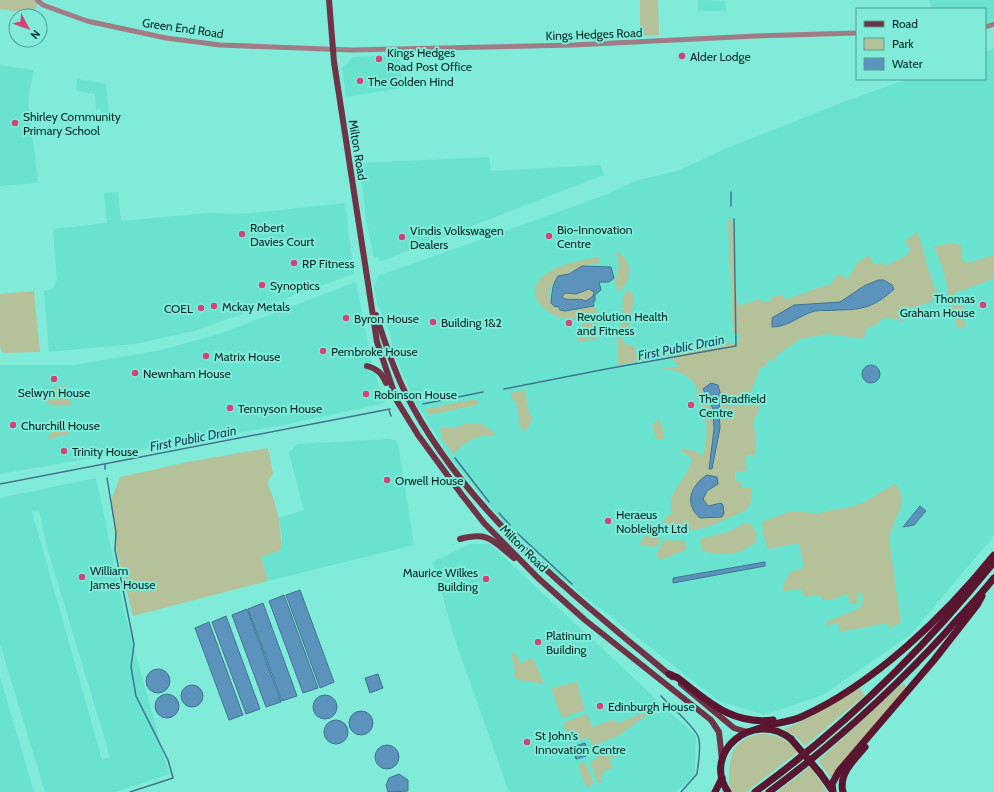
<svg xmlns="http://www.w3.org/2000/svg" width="994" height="792" font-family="Cabin,sans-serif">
	<rect width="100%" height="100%" fill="#81ebda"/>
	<g fill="#69e2d0" fill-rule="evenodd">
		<path d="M698 0 726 1V11H698Z"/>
		<path d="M929 0H994V20L985 23V9H932Z"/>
		<path d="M994 49V536L910 635 823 695 764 715 719 701 560 577 504 523 451 459 414 400 403 375 393 350 390 333 378 306 374 288 378 276 608 194 635 181 680 170 727 148 846 101 907 79H985V52Z"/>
		<path d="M400 55 402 88 346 97 342 68 353 57Z"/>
		<path d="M0 65 34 70 28 99 38 183 0 186Z"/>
		<path d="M77 79 106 84 110 123H101V109L96 110 95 94 76 91Z"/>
		<path d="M489 157 491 171 600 165 604 175 379 262 378 257 374 258 366 220 360 163Z"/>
		<path d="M118 192 121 221 207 213 242 214 345 203 354 274 194 331 134 344 49 352 44 291 52 289 57 280 53 229 107 223 104 193Z"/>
		<path d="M356 282 372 365 385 403 284 425 0 474V365H74L161 350 219 334Z"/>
		<path d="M388 439 394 440 398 443 414 545 268 581 261 557 281 550 282 535 278 518 304 510 289 453 297 444Z"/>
		<path d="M96 478 126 618 169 774 115 792H45L0 644V498ZM32 511H39L47 547 110 757 102 760Z"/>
		<path d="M470 544H490L696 736 695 775 676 792H509L454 637 433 562Z"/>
		<path d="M0 677 34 792H0Z"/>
	</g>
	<g fill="#b5c299" fill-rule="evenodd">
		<path d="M0 0H33L37 4 35 9 27 13 0 9Z"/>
		<path d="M640 0H658L659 35 640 36Z"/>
		<path d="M732 219 737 306 761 299 762 303 772 300V297L783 294 785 300C800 295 815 288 831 284L837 274 848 279 857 263 867 256 872 259 873 263 876 265 880 262 885 266 908 255 907 253 911 251 905 241 917 232C925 253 928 274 938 295L930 302 910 309 911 312 908 315 904 316 903 322 900 321V319L884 318 874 326 867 327 864 339 827 334 800 339 775 357 776 359 774 362 769 359 765 367 761 366 747 402 761 407 754 420V430L756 431 755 455H746L745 464 747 471H735V481L742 482V488H752C752 497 752 504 745 511 722 520 687 542 664 523L665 518 671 513C671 508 670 502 672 497 676 485 692 471 691 458L681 451V448L695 451 703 456C709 431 708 417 695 394L699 391C691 375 675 369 658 368L678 367 671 356 618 365V330L622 322 623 295 628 290 634 295 631 322 622 338 623 343 635 347 636 354 722 339 731 344 740 341 739 334H733L728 220ZM889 283 893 285V289L880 302 864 308 847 310 815 311 781 327 794 305 840 302 848 296ZM704 389 721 396 719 409 720 428 712 469H709L714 429 713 409ZM700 480 717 484 704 495V503L710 507 721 503 700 518Z"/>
		<path d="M953 243 961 245 962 260 968 263 994 255V272L992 273 994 279 954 293 960 306 963 305 965 313 963 315 966 327 958 329 952 312 944 272 934 246Z"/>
		<path d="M616 252C634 260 632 280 620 291H618V287L615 284 619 266Z"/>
		<path d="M599 257V263L586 265 569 274 558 276 549 290 551 304 554 308 558 306 565 311H569L594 306 597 311V339L578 342 579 329 582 328V318C575 318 561 320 555 316 535 305 525 287 549 272 560 264 586 259 599 257Z"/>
		<path d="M589 289 594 292 593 296 586 301C578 297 567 302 561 297L565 293 576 294Z"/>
		<path d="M34 291 40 352 3 353 0 347V294Z"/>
		<path d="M66 385 71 406H55L43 401 40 392Z"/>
		<path d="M525 390 529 414 533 418 526 431 520 428 517 404 511 398V393Z"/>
		<path d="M475 399 479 403 473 406 429 415 426 409Z"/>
		<path d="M659 419 664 432V440L656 439 652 425Z"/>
		<path d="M70 421 69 434 48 439C50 430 61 423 70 421Z"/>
		<path d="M466 424H482L495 433 494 436C481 432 460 444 454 455L442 439 440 428H452Z"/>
		<path d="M268 448 273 474 267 483C277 504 282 528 281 550L261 557 268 581 133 616 117 553 111 500 120 477 188 462Z"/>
		<path d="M894 484 898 487 902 497V505L894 523 889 539 901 623 889 628 888 623 840 632 838 623 826 626V622L860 608 863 598 859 590 857 604H851L847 594 830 600H822L820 595 805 597 801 589 784 591 783 586 790 572 804 568 799 543 768 549 763 534 762 522 788 512 801 511 816 514 835 509 848 508 865 502Z"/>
		<path d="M742 524H751L757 534 755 543C738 556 722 556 702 551L700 539 731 531Z"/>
		<path d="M650 534 662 539 656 547 639 545 643 538Z"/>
		<path d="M665 540 685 541 686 550 660 560 656 554Z"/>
		<path d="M515 652 520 663 533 658 544 684 518 680 514 676 515 669 511 655Z"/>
		<path d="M577 682 585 710 562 718 551 688Z"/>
		<path d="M903 683 907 689 831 778 818 761Z"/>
		<path d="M860 688 865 695 805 746 798 738 784 729 801 722Z"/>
		<path d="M648 711 649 715C637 719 635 726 624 731L621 735 592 746 589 737 570 743 563 723 587 714 592 727 614 719 616 724Z"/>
		<path d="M758 734C776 733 787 739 798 752L746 792H733C728 786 729 781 729 774 730 750 735 741 758 734Z"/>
		<path d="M613 744 618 756 609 759 613 768 603 771 604 776 600 778 602 782 598 783 590 762 597 759 594 752Z"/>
		<path d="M585 762 594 784 586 787 578 766Z"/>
		<path d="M811 766 827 792H777Z"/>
	</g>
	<g fill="#5c93bd" stroke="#42738f" fill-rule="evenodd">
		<path d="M582 266 611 267 614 278 609 282H599L601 290 595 295V301L593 302 594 306 565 311 560 310 558 306 555 307 551 303C552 293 552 285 558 276L569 274ZM589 289 594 292 593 296 586 301C578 297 567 302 562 297L565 293 576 294Z"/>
		<path d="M878 280H884L892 285 894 289C875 307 862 310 837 310 830 311 822 310 815 311 799 315 789 327 772 327V318L794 305 840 302 864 286Z"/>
		<circle cx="871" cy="374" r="9"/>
		<path d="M711 383 718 385 721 396 719 409 720 428 712 469H709L714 429 713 409 703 389Z"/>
		<path d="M707 475 717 477 718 484 707 491 703 499 708 506 721 503 723 505 724 513 722 517 700 518C684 504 690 486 707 475Z"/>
		<path d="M920 506 926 511 914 525 903 527Z"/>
		<path d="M765 562V566L673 583V578Z"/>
		<path d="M300 590 334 682 320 688 286 595Z"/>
		<path d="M284 595 318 688 303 693 269 601Z"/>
		<path d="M263 603 297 696 282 701 248 609Z"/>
		<path d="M247 609 281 702 266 707 232 615Z"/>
		<path d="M226 616 260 709 246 714 212 622Z"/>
		<path d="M209 622 243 715 229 720 195 628Z"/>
		<circle cx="158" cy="681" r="12"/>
		<path d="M378 674 383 688 370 693 365 678Z"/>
		<circle cx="192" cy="696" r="11"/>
		<circle cx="167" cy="706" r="12"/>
		<circle cx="325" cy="707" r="12"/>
		<circle cx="361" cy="723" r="12"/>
		<circle cx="336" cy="732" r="12"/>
		<path d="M585 743 589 755 576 759 572 747Z"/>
		<circle cx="387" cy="757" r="12"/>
		<path d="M399 774 408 780V791L388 792 386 785 389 778Z"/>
	</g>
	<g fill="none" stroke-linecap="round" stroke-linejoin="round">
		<g stroke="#42738f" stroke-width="1.5">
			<path d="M731 192V206"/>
			<path d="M504 389 606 369 736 346 734 219"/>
			<path d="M423 404 483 392"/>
			<path d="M389 410 391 416"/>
			<path d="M455 458 489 502"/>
			<path d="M105 464V469"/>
			<path d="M107 478 116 532 115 550 134 644 131 667 136 696 168 760 173 778 130 792"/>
			<path d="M0 484 390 409"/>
			<path d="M499 513 510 525"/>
			<path d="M516 532 572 584"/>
			<path d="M661 696C671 707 691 723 698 736 702 746 698 764 697 774L681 792"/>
		</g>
		<g stroke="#a07c85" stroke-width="5">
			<path d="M37 0 43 5 87 21 166 38 220 45 351 50 573 45 756 36 857 33"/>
			<path d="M985 27 994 24"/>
		</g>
		<g stroke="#6e3345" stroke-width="6">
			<path d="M329 0 334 62 377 342 397 401 418 435 462 495 484 523 538 578 585 620 711 720 719 732 722 760"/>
			<path d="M376 315C385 342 393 369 406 394 466 513 573 594 672 677"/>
			<path d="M367 366C377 369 382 373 386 383"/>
			<path d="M460 539C489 531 493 541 514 558"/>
			<path d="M681 684 734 728 747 732"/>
		</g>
		<g stroke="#5a152f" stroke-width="7">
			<path d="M669 674 678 678C708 701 731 725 773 720"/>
			<path d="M757 729C771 723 787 723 801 717 873 685 945 616 994 555"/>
			<path d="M820 773 832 790"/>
			<path d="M715 792 722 778"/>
			<path d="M728 792C701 752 754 709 791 739"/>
			<path d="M755 792C846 726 924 649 994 562"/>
			<path d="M769 792C834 744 893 690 948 630 963 613 980 596 994 578"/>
			<path d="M833 792 832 784 839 771 934 660 977 605 982 596"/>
			<path d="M843 792C838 774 855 759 865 747"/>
		</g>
		<path stroke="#5a152f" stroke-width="7" d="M791 739 820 773"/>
	</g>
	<g fill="#d14477" stroke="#81ebda" stroke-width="1.5">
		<circle cx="682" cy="56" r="4"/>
		<circle cx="379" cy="59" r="4"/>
		<circle cx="360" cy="81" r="4"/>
		<circle cx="15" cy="123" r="4"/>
		<circle cx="242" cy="234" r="4"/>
		<circle cx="549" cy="236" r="4"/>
		<circle cx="402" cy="237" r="4"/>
		<circle cx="294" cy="263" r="4"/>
		<circle cx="262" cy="285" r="4"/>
		<circle cx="983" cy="305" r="4"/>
		<circle cx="214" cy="306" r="4"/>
		<circle cx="201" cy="308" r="4"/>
		<circle cx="346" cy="318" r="4"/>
		<circle cx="433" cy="322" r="4"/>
		<circle cx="569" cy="323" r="4"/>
		<circle cx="323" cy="351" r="4"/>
		<circle cx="206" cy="356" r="4"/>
		<circle cx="135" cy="373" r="4"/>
		<circle cx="54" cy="379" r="4"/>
		<circle cx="366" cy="394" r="4"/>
		<circle cx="691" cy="405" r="4"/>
		<circle cx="230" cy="408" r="4"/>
		<circle cx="13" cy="425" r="4"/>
		<circle cx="64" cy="451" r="4"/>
		<circle cx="387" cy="480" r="4"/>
		<circle cx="608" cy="521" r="4"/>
		<circle cx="82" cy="577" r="4"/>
		<circle cx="486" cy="579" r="4"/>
		<circle cx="538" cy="642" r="4"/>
		<circle cx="600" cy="706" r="4"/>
		<circle cx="527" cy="742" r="4"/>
	</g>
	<g text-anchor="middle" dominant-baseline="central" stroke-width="4" stroke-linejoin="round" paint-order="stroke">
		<g font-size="12" fill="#052924" stroke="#81ebda">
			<text transform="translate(183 28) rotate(8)">Green End Road</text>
			<text transform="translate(594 34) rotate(-2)">Kings Hedges Road</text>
			<text transform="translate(358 150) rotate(81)">Milton Road</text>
			<text transform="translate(524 548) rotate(45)">Milton Road</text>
		</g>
		<g font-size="12" fill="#052924" stroke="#81ebda" text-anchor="start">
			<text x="387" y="52">Kings Hedges<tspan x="387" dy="14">Road Post Office</tspan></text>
			<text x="690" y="56">Alder Lodge</text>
			<text x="368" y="81">The Golden Hind</text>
			<text x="23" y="116">Shirley Community<tspan x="23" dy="14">Primary School</tspan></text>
			<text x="250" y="227">Robert<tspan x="250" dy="14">Davies Court</tspan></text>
			<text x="557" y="229">Bio-Innovation<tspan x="557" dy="14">Centre</tspan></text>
			<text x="410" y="230">Vindis Volkswagen<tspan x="410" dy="14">Dealers</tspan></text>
			<text x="302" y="263">RP Fitness</text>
			<text x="270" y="285">Synoptics</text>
			<text x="975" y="298" text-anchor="end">Thomas<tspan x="975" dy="14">Graham House</tspan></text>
			<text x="222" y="306">Mckay Metals</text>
			<text x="193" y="308" text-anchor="end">COEL</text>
			<text x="577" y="316">Revolution Health<tspan x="577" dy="14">and Fitness</tspan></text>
			<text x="354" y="318">Byron House</text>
			<text x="441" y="322">Building 1&amp;2</text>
			<text x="331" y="351">Pembroke House</text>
			<text x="214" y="356">Matrix House</text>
			<text x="143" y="373">Newnham House</text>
			<text x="54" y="392" text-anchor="middle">Selwyn House</text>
			<text x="374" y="394">Robinson House</text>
			<text x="699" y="398">The Bradfield<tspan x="699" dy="14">Centre</tspan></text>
			<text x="238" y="408">Tennyson House</text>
			<text x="21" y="425">Churchill House</text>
			<text x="72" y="451">Trinity House</text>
			<text x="395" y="480">Orwell House</text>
			<text x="616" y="514">Heraeus<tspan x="616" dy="14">Noblelight Ltd</tspan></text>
			<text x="90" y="570">William<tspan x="90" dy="14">James House</tspan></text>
			<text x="478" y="572" text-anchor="end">Maurice Wilkes<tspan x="478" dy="14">Building</tspan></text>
			<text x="546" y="635">Platinum<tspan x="546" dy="14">Building</tspan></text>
			<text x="608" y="706">Edinburgh House</text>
			<text x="535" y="735">St John's<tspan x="535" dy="14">Innovation Centre</tspan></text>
		</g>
		<g font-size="13" font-style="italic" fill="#133f5c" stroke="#81ebda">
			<text transform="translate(681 347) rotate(-11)">First Public Drain</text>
			<text transform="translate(193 438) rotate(-11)">First Public Drain</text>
		</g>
	</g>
	<rect x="856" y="8" width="130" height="72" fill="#81ebda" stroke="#4f9d91"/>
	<rect x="864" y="21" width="20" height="6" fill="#6e3345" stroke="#4f9d91"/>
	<text x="892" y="28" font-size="12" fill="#052924">Road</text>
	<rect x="864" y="38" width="20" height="12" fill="#b5c299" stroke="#4f9d91"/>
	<text x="892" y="48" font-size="12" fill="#052924">Park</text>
	<rect x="864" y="58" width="20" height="12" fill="#5c93bd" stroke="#4f9d91"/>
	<text x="892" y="68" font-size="12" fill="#052924">Water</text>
	<g transform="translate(28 28) rotate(131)"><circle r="19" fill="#81ebda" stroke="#4f9d91"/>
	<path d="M0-3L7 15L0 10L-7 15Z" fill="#d14477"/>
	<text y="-6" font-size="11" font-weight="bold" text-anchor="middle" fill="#052924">N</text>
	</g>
</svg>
